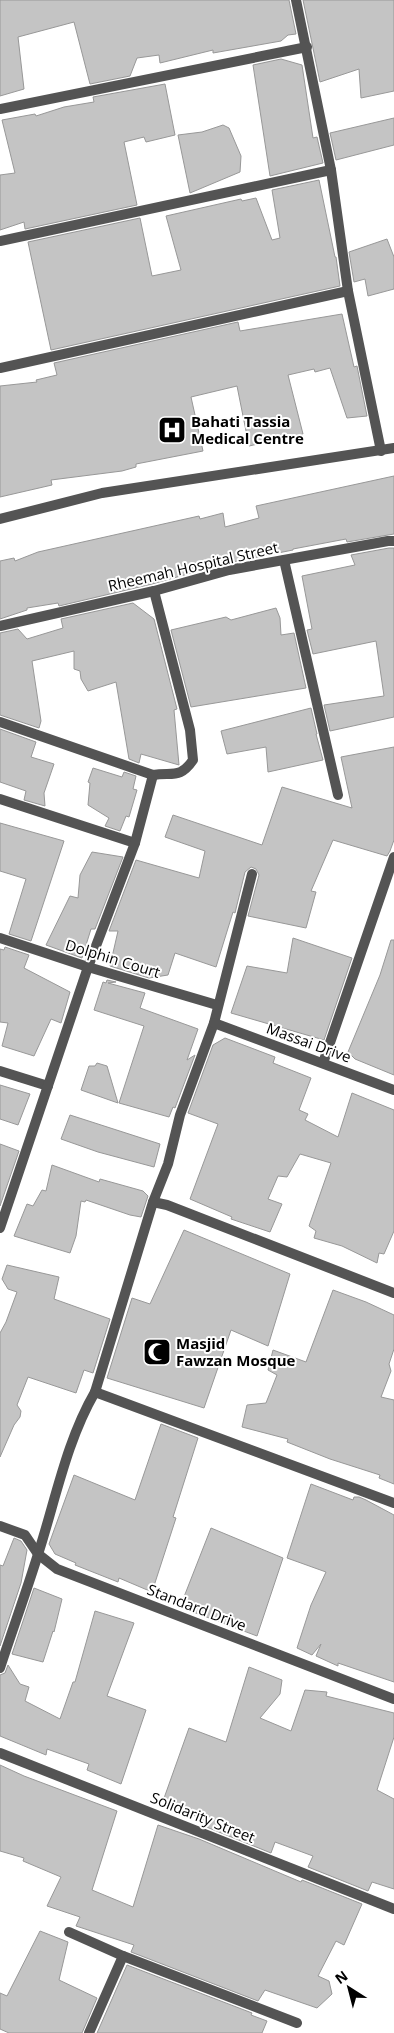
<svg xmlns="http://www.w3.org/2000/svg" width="394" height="2033" font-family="'Open Sans',sans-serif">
	<rect width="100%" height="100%" fill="#fff"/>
	<g fill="#c4c4c4" stroke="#989898">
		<path d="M0 0H289L296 34 288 35 281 41 213 53V50L160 63 159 55 137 58 130 76 90 84 74 22 18 37 24 89 0 96Z"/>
		<path d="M303 0H394V91L361 98 359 69 320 82Z"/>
		<path d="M281 59 302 65 313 138 317 137 323 163 270 176 253 65Z"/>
		<path d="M165 84 175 135 146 142 144 137 124 142 137 205 25 229 24 222 0 230V175L15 173 2 120 35 114 36 116 64 107 94 102 93 97Z"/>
		<path d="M394 118V145L336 160 330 133Z"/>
		<path d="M223 125 229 128 241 156 240 172 190 193 178 135 202 132Z"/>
		<path d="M319 180 335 257H336L340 286 51 350 28 242 140 218 152 276 181 270 166 216 241 199 242 201 256 198 272 240 280 238 272 190Z"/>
		<path d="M387 239 394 257V289L368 296 365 279 354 282 349 252Z"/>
		<path d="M342 314 354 367 357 366 367 416 347 418 330 368 315 372 314 369 288 375 303 434 249 446 237 386 191 397 203 451 136 464V467L122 471 51 480 52 485 0 497V386L37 382 36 380 57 375 54 363 238 322 240 331Z"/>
		<path d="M394 476V534L347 542 346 539 293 549V550L227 563 152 584 59 606 58 603 27 608V610L0 619V561L14 558 15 561 38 552 199 516 200 519 223 513 225 527 259 518 256 506Z"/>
		<path d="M389 548H394V717L330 731 324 705 384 696 376 641 313 654 307 630 312 629 302 576 355 565 351 555Z"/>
		<path d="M133 603 154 619 177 709 174 710 179 765 141 754 139 763 129 759 116 682 88 691 81 679 80 671 74 669V651L32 661 41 721 39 728 0 715V633L18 629 27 639 63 628 61 619Z"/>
		<path d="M276 608 280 618 281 635 294 633 306 688 191 707 171 630 226 617 231 620Z"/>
		<path d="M311 708 317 734H316L323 760 268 772 266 747 227 754 221 731Z"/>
		<path d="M0 729 36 742 31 757 54 764 44 793 45 806 24 800 26 791 0 782Z"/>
		<path d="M394 747V840L390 851 387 856 333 840 311 891 316 892 306 928 248 916 259 875 256 869 251 867 245 872 235 913 233 912 216 967 175 953 168 975 149 978 110 966 118 931H109L136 860 199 878 205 851 165 837 173 815 262 845 282 787 352 808 341 757Z"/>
		<path d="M93 768 122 777 124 772 136 776 133 789 137 790 129 817 126 816 120 831 105 826 109 818 88 805 90 783 88 782Z"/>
		<path d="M0 823 64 841 31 941 9 934 26 879 0 871Z"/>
		<path d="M92 852 123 857 95 929H91L82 958 46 945 70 896 78 898 80 875Z"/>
		<path d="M293 938 352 958 324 1040 231 1013 247 966 287 973Z"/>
		<path d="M391 940H394V1075L355 1059 348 1052 380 975Z"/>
		<path d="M5 947 29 955 24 968 70 992 61 1023 51 1019 34 1056 2 1046 8 1023 0 1022V949L4 950Z"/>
		<path d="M107 980 116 982 108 983 145 993 140 1008 198 1029 187 1060 195 1055 175 1108 173 1107 169 1117 119 1103 144 1026 94 1010 103 982 106 983Z"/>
		<path d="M225 1038 275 1057 273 1063 311 1078 299 1110 308 1114 305 1120 338 1137 352 1093 394 1110V1231L384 1254 379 1253 377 1263 342 1246 314 1238 316 1231 309 1226 331 1163 300 1154 287 1177 278 1176 268 1199 282 1204 270 1232 231 1219 232 1217 190 1199 218 1124 188 1113 213 1045Z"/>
		<path d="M97 1063 107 1066 118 1103 81 1090 89 1066H95Z"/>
		<path d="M0 1085 30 1094 18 1125 0 1119Z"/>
		<path d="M70 1115 160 1144 154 1167 98 1152 61 1139Z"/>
		<path d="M0 1144 19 1151 0 1206Z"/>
		<path d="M52 1165 99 1182 100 1179 143 1191 148 1196 141 1217 130 1215 86 1200 85 1202 81 1201 76 1236 70 1253 14 1236 27 1204 33 1206 42 1190 46 1191Z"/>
		<path d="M184 1230 290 1274 268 1346 231 1330 204 1408 107 1378 132 1298 150 1304Z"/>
		<path d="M7 1265 59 1277 54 1299 110 1319 93 1373 84 1370 76 1393 28 1377 17 1405 21 1411 20 1417 14 1425 0 1457V1333L6 1322 17 1292 8 1289 2 1279Z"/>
		<path d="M333 1290 366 1302 394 1315V1349L389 1364 391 1371 381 1397 394 1400V1484L379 1478 380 1475 330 1459 287 1442 288 1439 242 1427 247 1405 266 1403 277 1375 268 1370 273 1350 306 1362Z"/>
		<path d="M161 1424 198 1438 173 1517 176 1518 152 1592 119 1578 118 1582 75 1565 76 1563 55 1554 49 1544 74 1475 135 1500Z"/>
		<path d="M311 1484 353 1500 354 1497H359L366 1500 394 1515V1682L338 1663V1666L316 1656 321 1644 312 1655 297 1648 311 1605 326 1572 287 1558Z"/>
		<path d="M211 1528 283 1558 257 1636 180 1607Z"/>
		<path d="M14 1538 21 1541 27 1550 21 1583 0 1646V1565L3 1566Z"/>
		<path d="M34 1588 62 1599 54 1632 53 1631 43 1662 12 1654Z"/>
		<path d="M95 1611 134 1623 107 1696 146 1710 121 1784 87 1770 89 1764 47 1749 46 1755 0 1736V1675L5 1673 8 1665 20 1684 29 1687 25 1701 60 1719 73 1682H75Z"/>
		<path d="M249 1667 282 1680 280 1694 260 1718 291 1731 305 1690 327 1692 326 1696 394 1713V1737L377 1790 394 1799V1889L372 1882 368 1891 308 1867 313 1856 275 1842 271 1853 204 1826 206 1821 163 1801 189 1728 226 1742Z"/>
		<path d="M0 1765 24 1776 117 1811 92 1890 133 1907 158 1825 199 1839 301 1882 302 1880 362 1904 344 1945 336 1941 318 1976 329 1981 332 1994 317 2008 265 1990 258 2001 131 1952 134 1945 76 1926 80 1917 47 1906 61 1877 23 1861 24 1858 0 1851Z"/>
		<path d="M40 1931 68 1942 59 1980 97 1998 82 2033H9L0 2029V1993L7 1996Z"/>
		<path d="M127 1965 252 2013 251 2015 267 2021 262 2033H97Z"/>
	</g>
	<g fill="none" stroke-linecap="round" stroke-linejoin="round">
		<g stroke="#545454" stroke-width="10">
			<path d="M296 0 331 170 348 291 381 451"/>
			<path d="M0 109 307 47"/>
			<path d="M0 241 331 170"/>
			<path d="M0 368 348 291"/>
			<path d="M0 519 102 493 394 448"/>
			<path d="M284 560 338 795"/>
			<path d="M0 626 154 591 229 570 388 541H394"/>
			<path d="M0 722 153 775C173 772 180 779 193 760L190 730 154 591"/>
			<path d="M0 799 135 843"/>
			<path d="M252 874 214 1023 180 1115 168 1164 153 1202 167 1205 394 1293"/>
			<path d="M0 938 88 967 217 1005"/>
			<path d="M214 1023 394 1090"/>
			<path d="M323 1063 394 857"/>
			<path d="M0 1071 48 1086"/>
			<path d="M0 1228 88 967 135 843 153 775"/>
			<path d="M95 1392 153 1202"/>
			<path d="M0 1526 25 1535 38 1554 57 1569 394 1699"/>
			<path d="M0 1668C14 1625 30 1582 43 1538 58 1488 69 1437 95 1392L394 1503"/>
			<path d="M0 1753 394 1909"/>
			<path d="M69 1932 123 1956 297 2023"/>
			<path d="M89 2033 123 1956"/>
		</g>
	</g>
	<defs>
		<symbol id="hospital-square" viewBox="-11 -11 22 22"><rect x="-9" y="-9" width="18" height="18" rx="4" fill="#000" stroke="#fff"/><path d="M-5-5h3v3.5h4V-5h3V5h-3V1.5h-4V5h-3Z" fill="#fff"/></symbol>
		<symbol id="mosque-square" viewBox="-11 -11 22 22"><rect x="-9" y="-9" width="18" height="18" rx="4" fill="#000" stroke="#fff"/><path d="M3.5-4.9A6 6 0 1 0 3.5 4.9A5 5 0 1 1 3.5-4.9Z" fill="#fff"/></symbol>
	</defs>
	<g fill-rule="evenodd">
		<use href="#hospital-square" x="156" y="414" width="32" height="32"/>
		<use href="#mosque-square" x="141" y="1336" width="32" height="32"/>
	</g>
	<g text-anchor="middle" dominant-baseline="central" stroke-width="4" stroke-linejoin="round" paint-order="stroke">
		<g font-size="15" font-weight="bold" fill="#000" stroke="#fff" text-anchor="start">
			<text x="191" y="421">Bahati Tassia<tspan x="191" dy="17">Medical Centre</tspan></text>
			<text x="176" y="1343">Masjid<tspan x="176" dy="17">Fawzan Mosque</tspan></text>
		</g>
		<g font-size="15" fill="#000" stroke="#fff">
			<text transform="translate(193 566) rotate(-13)">Rheemah Hospital Street</text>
			<text transform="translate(113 958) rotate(17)">Dolphin Court</text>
			<text transform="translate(309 1042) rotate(20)">Massai Drive</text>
			<text transform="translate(197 1607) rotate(21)">Standard Drive</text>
			<text transform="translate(203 1817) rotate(22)">Solidarity Street</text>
		</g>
	</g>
	<g transform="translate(349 1988) rotate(324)" stroke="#ffffff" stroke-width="4" paint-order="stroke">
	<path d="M0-4L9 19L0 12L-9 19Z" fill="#000000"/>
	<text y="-8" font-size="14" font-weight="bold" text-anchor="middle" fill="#000000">N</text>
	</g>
</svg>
